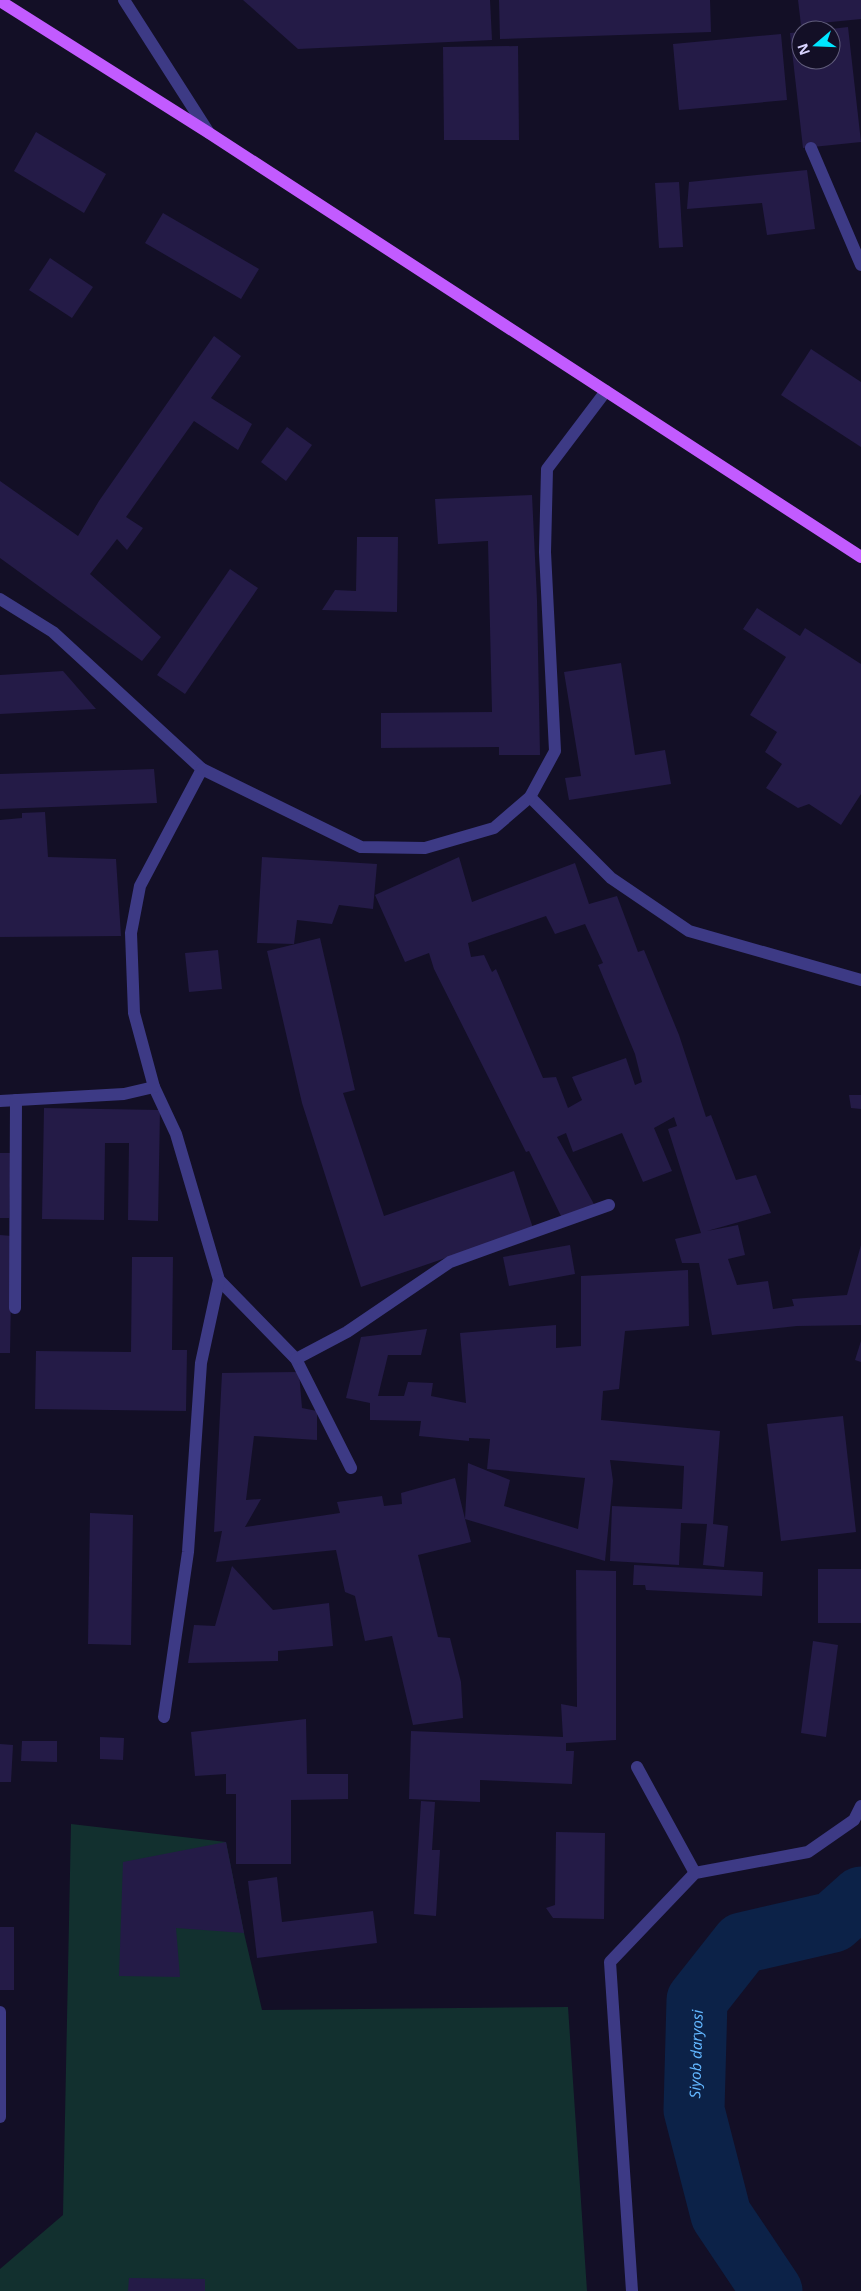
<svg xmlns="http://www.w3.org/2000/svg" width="861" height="2291" font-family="'Noto Sans',sans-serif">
	<rect width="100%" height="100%" fill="#130f26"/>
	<path fill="#12302f" d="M71 1824 226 1842 244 1933 262 2010 568 2007 587 2291H0V2269L63 2215Z"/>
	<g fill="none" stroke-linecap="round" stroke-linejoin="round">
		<path stroke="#0c2248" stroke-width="61" id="s1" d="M772 2291 721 2215 694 2110 697 2000 742 1943 833 1922 861 1897"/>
	</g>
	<g fill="#241b47" fill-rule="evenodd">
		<path d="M243 0H490L492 40 298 49Z"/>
		<path d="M499 0H710L711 32 500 39Z"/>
		<path d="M798 0H861V19L801 25Z"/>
		<path d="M848 27 861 142 803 148 790 33 801 32V60H831V29Z"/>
		<path d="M781 34 787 100 679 110 673 44Z"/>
		<path d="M518 46 519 140H444L443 47Z"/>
		<path d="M36 132 106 174 84 213 14 171Z"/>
		<path d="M807 170 815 229 767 235 762 203 687 209 689 182Z"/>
		<path d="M679 182 683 247 659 248 655 183Z"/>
		<path d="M163 213 259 269 241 299 145 243Z"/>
		<path d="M50 258 93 287 72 318 29 290Z"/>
		<path d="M214 336 241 356 211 398 252 424 238 450 194 421 126 517 143 528 127 550 117 539 90 574 161 637 142 661 0 558V481L78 536 99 501Z"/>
		<path d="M811 349 861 382V447L781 395Z"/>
		<path d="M287 427 312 445 286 481 261 462Z"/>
		<path d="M532 495 537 600 540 755H499V747L381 748V713L492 712 488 541 438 544 435 499Z"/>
		<path d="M357 537H398L397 612 322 610 335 590 356 591Z"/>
		<path d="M230 569 258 588 185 694 157 675Z"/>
		<path d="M757 608 800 636 805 628 861 664V794L841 825 809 804 798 808 766 788 782 764 765 752 777 732 750 715 786 657 743 629Z"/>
		<path d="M621 663 635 755 665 750 671 784 569 800 565 778 581 776 564 672Z"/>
		<path d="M63 671 96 709 0 714V675Z"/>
		<path d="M154 769 157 803 0 809V774Z"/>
		<path d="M45 812 48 857 116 859 121 936 0 937V820L22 818V813Z"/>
		<path d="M262 857 377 864 373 909 339 905 332 924 297 920 294 944 257 943Z"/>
		<path d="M459 857 472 902 575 863 589 904 617 896 638 952 644 950 679 1035 706 1117 711 1115 736 1180 756 1175 771 1213 707 1231 738 1225 745 1255 728 1259 737 1285 768 1281 773 1309 794 1306 792 1299 847 1295 861 1245V1325L797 1326 712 1335 699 1263H682L675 1239 701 1233 668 1129 677 1126 674 1117 654 1128 672 1171 643 1182 622 1133 573 1152 566 1133 557 1137 595 1206 562 1218 529 1151 526 1152 434 969 429 953 405 962 375 895ZM546 916 555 934 585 924 603 963 598 965 635 1054 642 1082 635 1085 626 1058 572 1077 582 1100 568 1108 556 1077 543 1078 496 969 492 972 484 955 471 957 468 943Z"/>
		<path d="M320 938 355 1090 343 1093 384 1216 514 1171 533 1228 361 1287 302 1103 267 951Z"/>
		<path d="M218 950 222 989 189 992 185 953Z"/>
		<path d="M849 1095H861V1109L851 1108Z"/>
		<path d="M44 1108 160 1110 158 1221 128 1220 129 1143H105L104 1220 42 1219Z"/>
		<path d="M0 1153H11L9 1218H0Z"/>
		<path d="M0 1235 12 1236 10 1353H0Z"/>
		<path d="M570 1245 575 1274 509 1286 503 1257Z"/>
		<path d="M132 1257H173L172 1350H187L186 1411 35 1409 36 1351 131 1352Z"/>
		<path d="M688 1270 689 1326 625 1331 619 1389 603 1391 601 1420 720 1431 713 1524 728 1526 724 1567 703 1565 707 1524 681 1523 679 1565 610 1561 612 1506 682 1509 684 1466 610 1460 613 1481 605 1561 465 1519 471 1542 418 1555 438 1637 450 1638 461 1682 463 1718 413 1725 392 1636 365 1641 355 1596 345 1592 336 1550 216 1562 222 1531 214 1532 222 1373 299 1372 302 1408 317 1411V1440L254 1436 246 1500 261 1499 245 1527 340 1513 337 1502 382 1496 384 1506 402 1504 401 1493 455 1478 465 1519 468 1463 510 1480 504 1506 578 1529 585 1478 487 1469 490 1439 469 1438V1441L419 1436 421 1421 370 1420V1403L346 1398 361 1337 427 1329 421 1355H388L378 1396H404L408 1382 433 1383 431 1396 466 1403 460 1333 556 1325V1348L581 1346V1276Z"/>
		<path d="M861 1341V1362L855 1360Z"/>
		<path d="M843 1416 856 1532 781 1541 767 1424Z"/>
		<path d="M90 1513 133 1515 131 1645 88 1644Z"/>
		<path d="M634 1565 763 1572 762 1596 646 1590 645 1585H633Z"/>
		<path d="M232 1566 273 1610 329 1603 333 1646 278 1651V1661L188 1663 194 1625 215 1626Z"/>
		<rect x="818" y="1569" width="43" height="54"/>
		<path d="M576 1570 616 1571V1740L566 1743V1751H574L572 1784 480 1780V1802L409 1799 411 1731 563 1737 561 1704 577 1707Z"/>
		<path d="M813 1641 838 1645 826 1737 801 1733Z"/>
		<path d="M306 1719 307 1774H348V1799L291 1800V1864H236V1794H226V1774L195 1776 191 1732Z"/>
		<path d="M100 1737 124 1738 123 1760 100 1759Z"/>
		<path d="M22 1741H57V1762L21 1761Z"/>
		<path d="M0 1744 13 1745 11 1782H0Z"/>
		<path d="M421 1801 435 1802 432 1850H440L436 1916 414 1914Z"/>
		<path d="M556 1832 605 1833 604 1919 553 1918 546 1908 555 1905Z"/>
		<path d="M226 1842 244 1933 176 1928 180 1977 119 1976 123 1862Z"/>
		<path d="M277 1877 282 1922 373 1911 377 1943 257 1958 248 1881Z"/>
		<rect x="0" y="1927" width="14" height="63"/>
		<path d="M129 2278 205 2279V2291H128Z"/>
	</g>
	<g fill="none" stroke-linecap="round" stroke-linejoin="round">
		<g stroke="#3d3a85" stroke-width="12">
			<path d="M124 0 209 133"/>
			<path d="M811 148 861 265"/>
			<path d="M0 599 53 632 202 769"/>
			<path d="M530 797 611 878 689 931 861 980"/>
			<path d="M154 1087 176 1134 219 1280 296 1359 351 1468"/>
			<path d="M0 1101 124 1094 154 1087 134 1013 131 933 140 886 202 769 361 847 425 848 494 828 530 797 555 751 545 552 547 469 606 391"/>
			<path d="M15 1308 16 1100"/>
			<path d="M296 1359 347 1332 450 1262 609 1205"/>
			<path d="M164 1717 188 1552 201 1363 219 1280"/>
			<path d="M637 1767 695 1873"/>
			<path d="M0 2012V2117"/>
			<path d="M632 2291 610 1962 695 1873 808 1852 854 1820 861 1806"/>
		</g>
		<path stroke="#c25bff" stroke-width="12" d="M0 1 209 133 861 557"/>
	</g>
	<g text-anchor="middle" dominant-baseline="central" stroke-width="4" stroke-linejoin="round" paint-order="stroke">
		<g font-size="15" font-style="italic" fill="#62b6ff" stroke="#130f26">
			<text stroke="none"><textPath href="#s1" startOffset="256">Siyob daryosi</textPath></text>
		</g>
	</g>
	<g transform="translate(816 45) rotate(251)"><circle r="24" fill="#130f26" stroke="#625e7d"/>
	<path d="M0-4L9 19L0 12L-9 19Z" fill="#00e5ff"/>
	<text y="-8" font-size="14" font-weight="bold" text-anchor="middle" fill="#d9d4ff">N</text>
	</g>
</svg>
